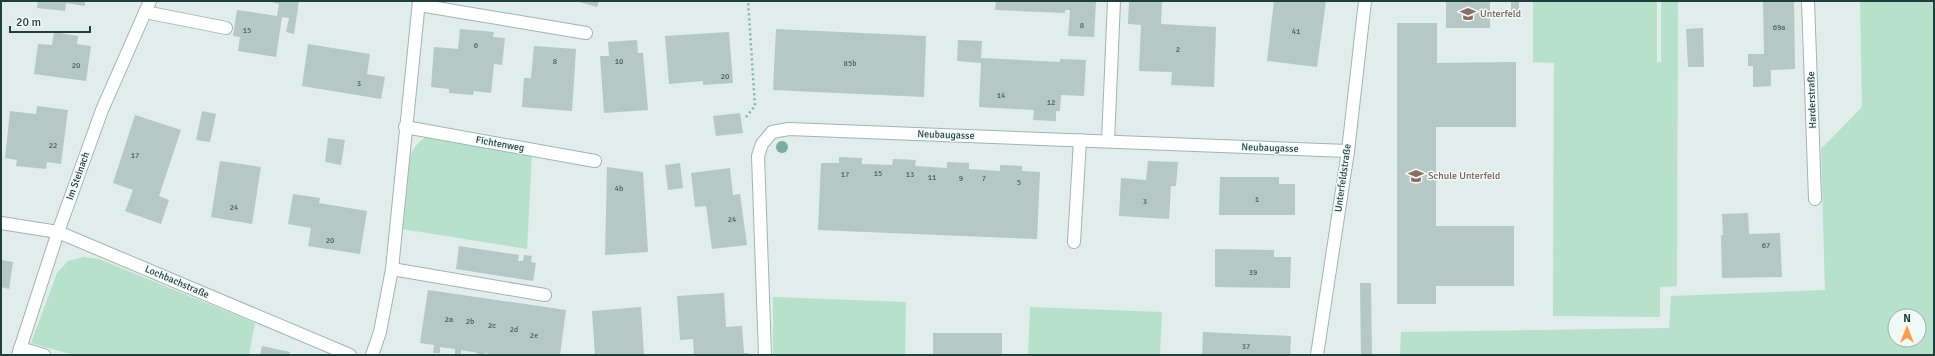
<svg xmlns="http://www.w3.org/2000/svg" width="1935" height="356" font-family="Signika,sans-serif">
	<rect width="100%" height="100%" fill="#e0edea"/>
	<g fill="#b7e1ca" fill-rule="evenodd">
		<path d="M1533 1 1657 2V62H1661V1H1678L1677 286 1660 287V317L1553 316 1554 63 1533 62Z"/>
		<path d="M1860 1H1934V355H1400L1401 332 1669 328 1671 296 1825 290 1821 149 1862 107ZM1895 316H1919V340H1895Z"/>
		<path d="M428 136 532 153 527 249 402 229 409 159C413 147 418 142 428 136Z"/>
		<path d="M83 257 99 259 255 323 249 355H74L31 343 57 273 68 261Z"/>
		<path d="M773 297 906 302 905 355H773Z"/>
		<path d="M1030 307 1162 312 1160 355H1028Z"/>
	</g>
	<g fill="#b5c8c3">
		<path d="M38 1H85V6L66 3 65 11 37 8Z"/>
		<path d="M268 1H299L294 34 286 32 289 18 282 17 276 57 238 51 240 37 233 36 237 10 277 16 279 4Z"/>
		<path d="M576 1H599L597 7Z"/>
		<path d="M996 1H1096L1094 37 1068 36 1070 10H1065V13L995 10Z"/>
		<path d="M1129 1H1162L1161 24 1216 27 1214 87 1171 85 1172 72 1139 71 1141 25 1128 24Z"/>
		<path d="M1274 1H1326L1317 67 1267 61Z"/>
		<rect x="1446" y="1" width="44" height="27"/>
		<rect x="1511" y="1" width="8" height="10"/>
		<path d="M1763 1H1794L1795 69 1771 70V86L1753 87V66H1748V54H1764Z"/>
		<path d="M1397 23H1437V63L1516 62V127H1436V226H1514V286H1436V304H1397Z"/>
		<path d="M1703 28 1704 67H1688L1686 29Z"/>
		<path d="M460 29 494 32 493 37 505 38 502 65 494 64 491 93 474 91 473 95 449 93V89L431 87 434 47 458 49Z"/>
		<path d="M776 29 926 36 924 97 773 90Z"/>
		<path d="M54 32 78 36 77 44 91 46 86 81 34 74 38 44 52 45Z"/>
		<path d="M729 32 733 83 703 85V81L669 84 665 36Z"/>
		<path d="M637 40 638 53H643L648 110 604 113 600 56H609L608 42Z"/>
		<path d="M958 40 982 41 981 58 1060 62V59L1086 60 1084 96 1061 95 1060 111H1056V121L1033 120 1034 110 979 107 981 63 957 61Z"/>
		<path d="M308 44 370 54 367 74 385 77 381 99 302 86Z"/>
		<path d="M534 46 576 49 572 111 522 107 524 78H531Z"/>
		<path d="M37 106 68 110 61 164 47 162 46 169 16 166 17 160 5 158 10 111 36 114Z"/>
		<path d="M202 111 216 114 210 142 196 140Z"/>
		<path d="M740 113 743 133 716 136 713 116Z"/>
		<path d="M135 115 181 130 159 196 169 200 161 224 125 211 133 190 113 183Z"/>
		<path d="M328 138 345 140 341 165 325 162Z"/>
		<path d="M839 157 862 158V164L892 165 893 159 916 160 915 166 947 168V162L969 163V169L1000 171V165L1022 166V171L1040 172 1037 239 818 230 821 163H839Z"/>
		<path d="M220 161 261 167 252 224 211 217Z"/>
		<path d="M1148 161 1178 162 1176 186H1171L1169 219 1119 216 1121 178 1146 180Z"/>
		<path d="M680 163 683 188 668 190 665 165Z"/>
		<path d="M607 167 643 172 648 252 605 255Z"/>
		<path d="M730 168 733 195 740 194 747 245 712 249 706 206 695 207 691 173Z"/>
		<path d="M1220 177H1279V184H1295V215H1219Z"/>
		<path d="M293 194 320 198 319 203 367 211 360 254 308 246 311 228 288 224Z"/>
		<path d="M1748 213 1749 234 1780 233 1782 277 1722 278 1721 235H1723L1722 214Z"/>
		<path d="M459 246 519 255 518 261H523L524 255 532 256 531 262 536 263 533 281 456 269Z"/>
		<path d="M1215 249 1274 250V257H1291L1290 288 1215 287Z"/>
		<path d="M1 260 13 262 9 289 1 287Z"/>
		<path d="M1360 283H1371L1372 355H1361Z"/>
		<path d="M428 290 566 310 560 355H495L484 353V355H477L478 353 461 350V355H455V349L440 347V353H433L434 345 420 343Z"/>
		<path d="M724 293 726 327 742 326 744 353H748V355H694L693 339 680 340 677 296Z"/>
		<path d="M641 307 644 355H595L592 311Z"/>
		<path d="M1203 332 1291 336 1290 355H1202Z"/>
		<rect x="933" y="333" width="69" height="22"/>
		<path d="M262 346 290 352 289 355H260Z"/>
	</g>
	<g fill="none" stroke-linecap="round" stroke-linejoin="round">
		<defs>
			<g id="minor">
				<path d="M1808 1 1815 199"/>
				<path d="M419 5 586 33"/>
				<path d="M145 12 226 28"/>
				<path d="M405 127 595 161"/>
				<path d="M1108 141 1114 1"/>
				<path d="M1 223 58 232 350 355"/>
				<path d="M1074 242 1080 140"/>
				<path d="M392 269 545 295"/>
				<path d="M20 348 44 355"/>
				<path d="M18 355 58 232 102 110 150 1"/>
				<path d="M372 355 380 332 392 269 419 1"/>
				<path d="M765 355 758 156 762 144 772 132 789 129 1348 151"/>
				<path d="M1317 355 1348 151 1365 1"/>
			</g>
		</defs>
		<use href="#minor" stroke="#a2b5b3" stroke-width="14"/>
		<path stroke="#7db4ae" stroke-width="2.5" stroke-dasharray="2 3" stroke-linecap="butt" d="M746 117 755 106 748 1"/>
		<use href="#minor" stroke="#fff" stroke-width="12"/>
	</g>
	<circle fill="#79ae99" cx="782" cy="147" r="6"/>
	<defs>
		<symbol id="school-bare" viewBox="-9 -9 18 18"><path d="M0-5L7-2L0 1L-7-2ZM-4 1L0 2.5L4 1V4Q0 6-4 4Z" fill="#8d6e63" stroke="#f1f9f7" stroke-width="2.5" paint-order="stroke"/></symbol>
	</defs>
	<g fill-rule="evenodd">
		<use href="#school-bare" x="1457" y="3" width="22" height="22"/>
		<use href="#school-bare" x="1405" y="165" width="22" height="22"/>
	</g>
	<g text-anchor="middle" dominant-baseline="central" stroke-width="3" stroke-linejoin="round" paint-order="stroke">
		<g font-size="8" fill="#44615e">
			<text x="1082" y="25">8</text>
			<text x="1779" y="27">69a</text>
			<text x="247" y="30">15</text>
			<text x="1296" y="31">41</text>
			<text x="476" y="45">6</text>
			<text x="1178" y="49">2</text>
			<text x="555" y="61">8</text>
			<text x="619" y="61">10</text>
			<text x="850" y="63">85b</text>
			<text x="76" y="65">20</text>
			<text x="725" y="76">20</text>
			<text x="359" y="83">3</text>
			<text x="1001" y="95">14</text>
			<text x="1051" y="102">12</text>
			<text x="53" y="145">22</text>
			<text x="135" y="155">17</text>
			<text x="878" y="173">15</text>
			<text x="845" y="174">17</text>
			<text x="910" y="174">13</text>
			<text x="932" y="177">11</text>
			<text x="961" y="178">9</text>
			<text x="984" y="178">7</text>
			<text x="1019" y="182">5</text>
			<text x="619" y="188">4b</text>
			<text x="1257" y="199">1</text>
			<text x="1145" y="201">3</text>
			<text x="234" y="207">24</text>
			<text x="732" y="219">24</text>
			<text x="330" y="240">20</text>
			<text x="1766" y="245">67</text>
			<text x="1253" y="272">39</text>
			<text x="449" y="319">2a</text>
			<text x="470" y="321">2b</text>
			<text x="492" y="325">2c</text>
			<text x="514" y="329">2d</text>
			<text x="534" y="335">2e</text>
			<text x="1246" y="346">37</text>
		</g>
		<g font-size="10" fill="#785e54" stroke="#f1f9f7" text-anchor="start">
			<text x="1480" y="14">Unterfeld</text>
			<text x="1428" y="176">Schule Unterfeld</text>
		</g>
		<g font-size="10" fill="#1f3f3d" stroke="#f1f9f7">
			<text transform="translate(1812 100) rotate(-92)">Harderstraße</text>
			<text transform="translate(946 135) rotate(2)">Neubaugasse</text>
			<text transform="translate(500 144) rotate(10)">Fichtenweg</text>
			<text transform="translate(1270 148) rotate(2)">Neubaugasse</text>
			<text transform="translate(78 176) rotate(-70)">Im Steinach</text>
			<text transform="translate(1343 178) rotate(-82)">Unterfeldstraße</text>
			<text transform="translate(177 282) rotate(23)">Lochbachstraße</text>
		</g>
	</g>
	<rect width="1935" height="356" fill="none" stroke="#1f3f3d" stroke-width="4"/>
	<g transform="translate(1907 328)"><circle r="19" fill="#f1f9f7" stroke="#9dafad"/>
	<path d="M0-3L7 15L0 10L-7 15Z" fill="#ff9c4c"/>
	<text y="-6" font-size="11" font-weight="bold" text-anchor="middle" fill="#1f3f3d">N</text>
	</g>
	<path d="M10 26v6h80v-6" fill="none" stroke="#1f3f3d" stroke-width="2"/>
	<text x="16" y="26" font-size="12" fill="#1f3f3d" stroke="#f1f9f7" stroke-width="3" paint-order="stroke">20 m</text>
</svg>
